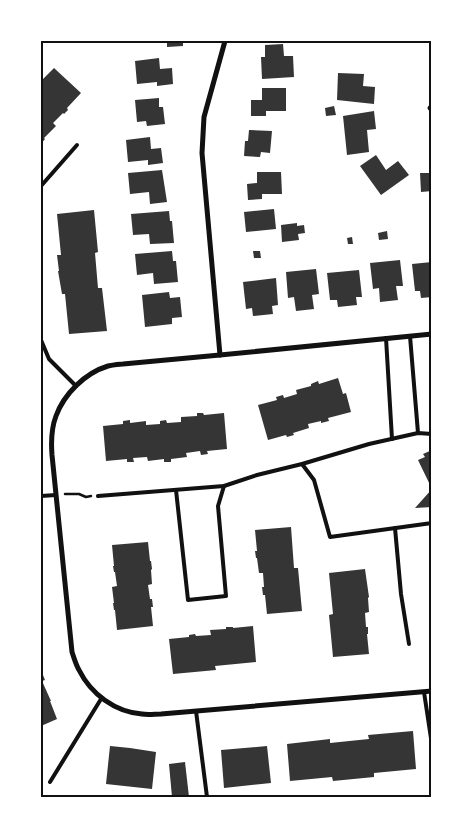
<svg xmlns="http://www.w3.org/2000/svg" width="473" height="838" font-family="'Fira Sans',sans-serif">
	<rect width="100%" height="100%" fill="#fff"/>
	<g fill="#353535">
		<path d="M167 41H183V46L167 47Z"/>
		<path d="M283 44 284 56H293L294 77 262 79 261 57H265V45Z"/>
		<path d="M159 58 160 69 172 68 173 84 157 86V82L137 84 135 61Z"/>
		<path d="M54 68 81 93 67 108 68 110 64 114 63 113 53 123 56 126 44 138 45 139 41 144V81Z"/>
		<path d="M338 73 364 74 363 86 375 87 374 104 337 100Z"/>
		<path d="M262 88H286V111H266V116H251V100H262Z"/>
		<path d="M159 98V107H163L165 124 147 126 146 121 137 122 135 100Z"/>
		<path d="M334 106 336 115 326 116 325 108Z"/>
		<path d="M374 111 376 129 367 130 369 152 347 155 343 116Z"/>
		<path d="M249 130 272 131 270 153 261 152 260 157 244 156 245 141H248Z"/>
		<path d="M150 137 151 149 161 148 163 163 148 165V160L128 162 126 140Z"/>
		<path d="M376 155 386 170 398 161 409 175 381 195 360 166Z"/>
		<path d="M162 170 167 202 150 204 149 192 130 194 128 173Z"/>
		<path d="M257 172H281L282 194H262V199L248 200 247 184 257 183Z"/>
		<path d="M420 173H432V191L421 192Z"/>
		<path d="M274 209 276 229 246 232 244 212Z"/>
		<path d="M94 210 98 252 95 253 98 288H102L107 331 69 334 65 294H62L58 271H59L57 255H61L57 214Z"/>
		<path d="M169 211 170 221H172L174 243 150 244 149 234 133 235 131 214Z"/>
		<path d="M297 223V226L304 225 305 233 298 234 299 240 282 242 281 225Z"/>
		<path d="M387 231 388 239 379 240 378 233Z"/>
		<path d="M352 237 353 244H348L347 238Z"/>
		<path d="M172 251 173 261H176L178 282 154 284 153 273 137 275 135 254Z"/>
		<path d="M253 251H260L261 258H254Z"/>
		<path d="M400 260 403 286H396L398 300 380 302 379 288 373 289 370 263Z"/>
		<path d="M432 262V297L421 298 420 291H415L412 264Z"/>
		<path d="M316 269 319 294 312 295 314 309 296 311 294 297 288 298 286 272Z"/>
		<path d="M359 270 362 297H356L357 305 338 307 337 300H330L327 273Z"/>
		<path d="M276 278 278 305 272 306 273 314 253 316 252 308 246 309 243 282Z"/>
		<path d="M169 292 170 298 180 297 182 317 172 318V324L145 327 142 295Z"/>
		<path d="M338 378 343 394 346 393 351 412 328 418 329 421 321 423V421L308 424 309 428 293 433 294 435 287 437 286 435 268 440 258 405 277 400 276 397 283 395 284 398 297 394 296 390 311 386V384L318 381 319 384Z"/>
		<path d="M197 413H203L204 415 224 413 227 449 207 451 208 454 201 455 200 451 186 453 187 457 171 459V462H164V459L148 461 147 457 133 458 134 462H127V459L106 461 103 426 123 424V421L130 420V423L146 421V425L160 424V421L166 420 167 423 181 422V417L197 416Z"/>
		<path d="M432 450V507L415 508 432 489 418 460 425 457 423 454Z"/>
		<path d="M291 527 294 568H298L302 611 267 614 265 595H263L262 587H264L263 573H259L257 558H256L255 551H257L255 530Z"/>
		<path d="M148 542 150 561H151L152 569 151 570 152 584 148 585 150 599H152L153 607H151L153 626 117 630 115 610H114L113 603H114L112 587 117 586 115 572H114L113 566H114L112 545Z"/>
		<path d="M365 569 369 597 368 598 369 612 365 613 366 627H368V634H367L369 654 333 657 329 615 333 614 329 573Z"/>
		<path d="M253 626 256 662 215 666 216 670 173 674 169 639 189 637V635L195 634 196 636 211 635 210 630 226 629V627H233V628Z"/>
		<path d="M41 670 45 680 42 681 51 701H50L57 719 41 726Z"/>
		<path d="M413 731 416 769 374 773V777L333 781 332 777 290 781 287 744 330 739V743L369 739 368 735Z"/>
		<path d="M110 746 130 748 156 752 152 789 106 784Z"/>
		<path d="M267 746 271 783 224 788 221 750Z"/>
		<path d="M185 762 189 797H172L169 764Z"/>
	</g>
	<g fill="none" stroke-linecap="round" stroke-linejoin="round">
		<path stroke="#111" stroke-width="2.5" d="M65 494H79L86 497 91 496"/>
		<g stroke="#111" stroke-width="4">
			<path d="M41 186 77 145"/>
			<path d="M410 336 418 433"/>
			<path d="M386 338 392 439"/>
			<path d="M41 340 49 359 76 386"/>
			<path d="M302 464 314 480 330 537 432 523"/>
			<path d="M176 490 188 600 226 596 218 506 224 486"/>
			<path d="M41 496 56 495"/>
			<path d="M98 496 224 486 257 475 302 464 369 444 418 433 432 434"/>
			<path d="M395 528 401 594 409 644"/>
			<path d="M424 692 432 745"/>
			<path d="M196 711 207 797"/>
			<path d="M50 782 101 699"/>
		</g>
		<g stroke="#111" stroke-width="5">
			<path d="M430 108 432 106"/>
			<path d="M432 334 220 355 123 364C118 364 113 365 108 366 85 373 64 394 56 416 51 429 51 442 52 455L72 652C74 658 76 665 79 670 91 694 115 712 142 714 148 715 155 714 161 714L432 691"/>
			<path d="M220 355 202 153 204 117 225 41"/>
		</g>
	</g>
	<rect width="473" height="838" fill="none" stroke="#ffffff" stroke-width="85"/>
	<rect x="42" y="42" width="388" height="754" fill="none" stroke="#111" stroke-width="2"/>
</svg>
